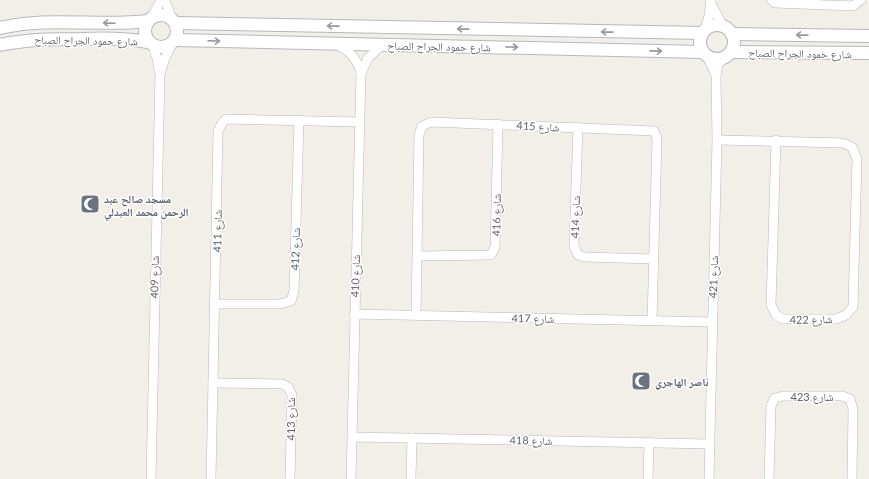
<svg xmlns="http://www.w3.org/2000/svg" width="869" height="479" font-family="Lato,'Noto Naskh Arabic',sans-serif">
	<rect width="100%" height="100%" fill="#f1efe8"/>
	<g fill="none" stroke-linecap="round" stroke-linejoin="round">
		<defs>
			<g id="minor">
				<path d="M165 0 172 19"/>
				<path d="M771 0 775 3 853 6 861 0"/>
				<path d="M711 4 723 26"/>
				<path d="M152 17 161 0"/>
				<path d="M705 29 709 16 711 0"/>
				<path d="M337 45C350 50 357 59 361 73L351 479"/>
				<path d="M707 56 716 75"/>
				<path d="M161 71 165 58 172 44"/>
				<path d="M361 73 368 58 382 45"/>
				<path d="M578 127 574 246 578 255 585 257 653 259"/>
				<path d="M717 140 843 143 852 147 857 159 853 307 846 315 836 319H783L776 315 771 305 776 140"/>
				<path d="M418 256 491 255 495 247 498 124"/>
				<path d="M216 304H280L291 301 294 291 299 120"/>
				<path d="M354 314 712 322"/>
				<path d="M416 315 419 135 422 126 431 122 654 131 657 138 652 321"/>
				<path d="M213 383 282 384 288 387 292 395 290 479"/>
				<path d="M352 437 710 444"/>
				<path d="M151 479 160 75 157 58 153 46"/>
				<path d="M211 479 218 131 222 123 226 119 360 122"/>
				<path d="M411 479 412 438"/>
				<path d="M648 479 649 442"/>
				<path d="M709 479 717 140 716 75 718 64 727 56"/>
				<path d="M769 479 771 406 775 398 783 396H842L850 399 853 409 852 479"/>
			</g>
			<g id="tertiary">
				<circle cx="161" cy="31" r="16"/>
				<path d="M176 23 702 33"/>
				<circle cx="717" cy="42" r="17"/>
				<path d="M0 28C49 16 99 27 148 21"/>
				<path d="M732 34 869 36"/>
				<path d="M175 40 702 52"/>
				<path d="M0 45C28 39 54 39 83 39 105 38 126 38 148 42"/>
				<path d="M731 52 869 53"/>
			</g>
		</defs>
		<use href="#minor" stroke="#b5b8bc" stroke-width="10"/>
		<use href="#tertiary" stroke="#b5b8bc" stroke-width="14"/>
		<use href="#minor" stroke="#fff" stroke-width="9"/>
		<use href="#tertiary" stroke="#fff" stroke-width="12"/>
	</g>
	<defs><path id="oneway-shaft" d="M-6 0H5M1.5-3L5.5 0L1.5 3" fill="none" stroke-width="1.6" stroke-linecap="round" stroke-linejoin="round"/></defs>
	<g stroke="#979a9d">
		<use href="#oneway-shaft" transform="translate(109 23) rotate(-178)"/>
		<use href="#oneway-shaft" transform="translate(333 26) rotate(-179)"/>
		<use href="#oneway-shaft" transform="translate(463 29) rotate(-179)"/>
		<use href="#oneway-shaft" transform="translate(607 32) rotate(-179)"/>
		<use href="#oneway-shaft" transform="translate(802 35) rotate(-179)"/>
		<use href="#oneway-shaft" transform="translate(214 41) rotate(2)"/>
		<use href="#oneway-shaft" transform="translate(512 47) rotate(1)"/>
		<use href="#oneway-shaft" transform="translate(656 51) rotate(1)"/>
	</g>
	<defs>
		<symbol id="mosque-square" viewBox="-11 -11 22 22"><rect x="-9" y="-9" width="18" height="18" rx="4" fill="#6b7280" stroke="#fff"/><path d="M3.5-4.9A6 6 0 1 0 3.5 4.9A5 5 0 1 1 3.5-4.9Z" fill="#fff"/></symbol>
	</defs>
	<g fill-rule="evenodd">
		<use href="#mosque-square" x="79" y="193" width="22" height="22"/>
		<use href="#mosque-square" x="630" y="370" width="22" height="22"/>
	</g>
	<g text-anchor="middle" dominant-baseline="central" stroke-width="3" stroke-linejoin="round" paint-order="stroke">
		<g font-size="11" fill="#5f6368" stroke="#fff">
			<text transform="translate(86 40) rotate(1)">شارع حمود الجراح الصباح</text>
			<text transform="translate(439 46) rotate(1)">شارع حمود الجراح الصباح</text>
			<text transform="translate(800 53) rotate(1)">شارع حمود الجراح الصباح</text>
			<text transform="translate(538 126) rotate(3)">شارع 415</text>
			<text transform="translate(496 215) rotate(-89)">شارع 416</text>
			<text transform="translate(575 217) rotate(-88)">شارع 414</text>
			<text transform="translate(217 231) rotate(-89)">شارع 411</text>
			<text transform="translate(295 249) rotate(-88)">شارع 412</text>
			<text transform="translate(355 276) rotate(-88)">شارع 410</text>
			<text transform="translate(154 277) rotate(-89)">شارع 409</text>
			<text transform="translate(713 277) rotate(-88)">شارع 421</text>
			<text transform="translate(533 318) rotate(1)">شارع 417</text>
			<text transform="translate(811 319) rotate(-1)">شارع 422</text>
			<text x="812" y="396">شارع 423</text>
			<text transform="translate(290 419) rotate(-90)">شارع 413</text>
			<text transform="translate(531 440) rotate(1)">شارع 418</text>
		</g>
		<g font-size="11" font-weight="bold" fill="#5b616d" stroke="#fff" text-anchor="start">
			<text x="104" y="198">مسجد صالح عبد<tspan x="104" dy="13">الرحمن محمد العبدلي</tspan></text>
			<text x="655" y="381">ناصر الهاجري</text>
		</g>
	</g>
</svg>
